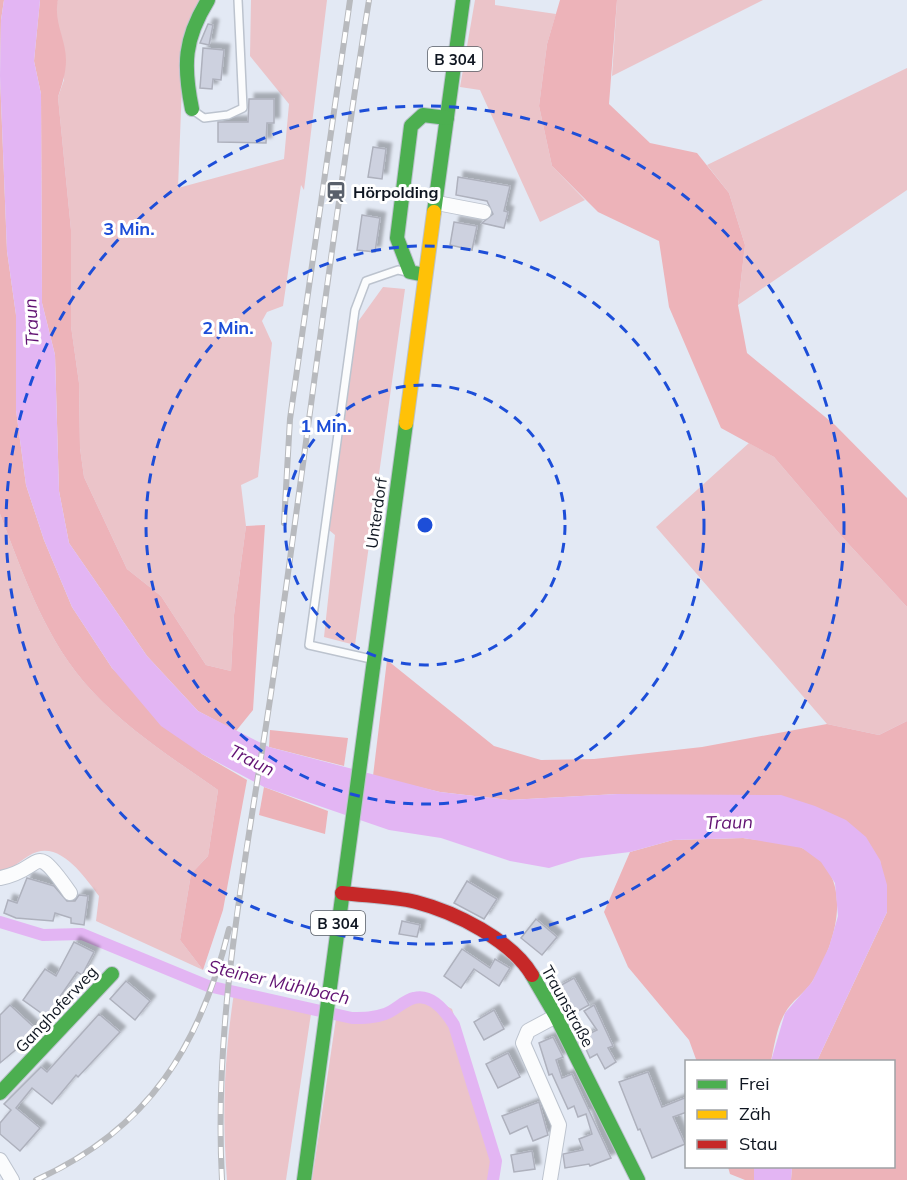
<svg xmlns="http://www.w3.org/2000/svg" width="907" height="1180" font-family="Mulish,sans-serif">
	<defs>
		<filter id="shadow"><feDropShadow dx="5.5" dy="-5.5" stdDeviation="1.5" flood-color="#0004"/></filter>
	</defs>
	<rect width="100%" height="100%" fill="#e3e9f4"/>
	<g fill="#ebc4c9">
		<path d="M58 0H206L184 33 178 188 284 159 289 104 250 56 251 0H327L304 190 301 185 283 306 267 312 262 321 272 343 258 477 241 485 246 526 234 615 231 671 206 665 161 596 127 569 84 477 80 448 79 383 71 326V230L58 97 64 80 55 10Z"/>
		<path d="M475 0H495V5L556 14 547 44 539 106 552 166 585 200 540 222 480 90 460 87Z"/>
		<path d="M617 0H763L612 76Z"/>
		<path d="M907 68V190L738 305 745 245 729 193 707 165Z"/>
		<path d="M383 287 405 289 355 645 324 637 335 535 329 530 357 323Z"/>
		<path d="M749 443 774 457 844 539 907 607V721L879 735 827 724 656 527Z"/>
		<path d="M0 514C24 576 46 642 92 691 128 730 175 760 218 790L208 856 191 874 180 940 203 970 96 921 99 896C86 879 63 844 37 852 26 855 13 869 0 874Z"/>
		<path d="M234 993 312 1007 286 1180H227C222 1114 224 1059 234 993Z"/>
		<path d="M424 994 452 1009 499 1163 492 1180H312L337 1012 380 1014 407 997Z"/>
	</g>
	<g fill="#edb3b9">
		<path d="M0 0H4L1 20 0 76 7 251 16 315V410L26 485 44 540 72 607 112 668 202 754 247 780 223 910 203 970 180 940 191 874 208 856 218 790C175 760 128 730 92 691 46 642 24 576 0 514Z"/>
		<path d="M40 0H58C53 21 66 39 66 60 66 73 62 85 58 97L71 230V326L79 383 80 448 84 477 127 569 161 596 206 665 231 671 234 615 246 526 265 525 253 710 236 731 198 711 147 656 69 543 59 491 55 355 42 303 41 94 34 61Z"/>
		<path d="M560 0H617L609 104 650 143 697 153 729 193 745 245 738 305 747 353 835 425 907 498V607L844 539 774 457 721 428 669 307 659 241 598 212 552 166 539 106 547 44Z"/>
		<path d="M387 660 494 746 541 760 594 759 702 747 827 724 879 735 907 721V1180H791L792 1167 894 1166V1062L817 1061 887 912 880 860 617 794 509 800 440 792 373 776Z"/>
		<path d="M270 730 348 738 344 766 269 747Z"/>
		<path d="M264 787 328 811 325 834 259 815Z"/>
		<path d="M743 838C761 841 786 840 802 848 857 873 837 943 812 982 805 993 791 1001 785 1013 777 1026 774 1047 771 1061L697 1062 689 1040 628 967 604 912 630 852 673 840Z"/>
		<path d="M728 1167H754V1180H745L730 1174Z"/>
	</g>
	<g fill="#e3b5f3">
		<path d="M4 0H40L34 61 41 94 42 303 55 355 59 491 69 543 147 656 198 711 269 747 440 792 509 800 617 794 781 795 815 806 846 820 866 837 880 860 887 885V912L817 1061H771L785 1013 812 982 829 947 838 916 835 883 821 862 802 848 743 838 673 840 630 852 581 858 549 868 510 861 441 838 389 830 264 787 202 754 161 726 112 668 72 607 44 540 26 485 16 410V315L7 251 0 76 1 20Z"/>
		<path d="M754 1167H792L791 1180H754Z"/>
	</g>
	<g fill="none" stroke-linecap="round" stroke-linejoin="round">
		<path stroke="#e3b5f3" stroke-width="12" d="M0 922 43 935 82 934 208 986 352 1018C364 1018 374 1018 385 1014 395 1011 404 1000 414 998 432 993 446 1012 454 1025L496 1161 493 1180"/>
	</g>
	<g fill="#cdd1df" stroke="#aeb1bd" stroke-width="1.5" filter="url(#shadow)">
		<path d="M208 24 213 25 209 45 200 43Z"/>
		<path d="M203 48 224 50 221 80 213 79 212 89 200 88Z"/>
		<path d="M249 99H274V123H267L266 143 218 142V122H248Z"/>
		<path d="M373 147 386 149 382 179 368 177Z"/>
		<path d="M458 177 510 186 504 211 508 212 504 228 482 223 493 214 487 201 456 195Z"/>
		<path d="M362 215 380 218 375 252 357 250Z"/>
		<path d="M454 222 477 226 472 250 450 245Z"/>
		<path d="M27 878 54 886 67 901H75L79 895 88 896 84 925 71 923V918L55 913 53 921 16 918 4 913 8 900 17 903Z"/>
		<path d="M467 881 497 899 484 919 454 903Z"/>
		<path d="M536 919 557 937 542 955 521 938Z"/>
		<path d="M402 921 420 925 417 937 399 934Z"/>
		<path d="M74 942 94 952 82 975 77 972 57 1001 62 1004 51 1020 23 1000 45 969 56 976Z"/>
		<path d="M462 949 490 968 495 959 510 968 499 986 474 969 461 988 444 976Z"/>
		<path d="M574 978 589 1005 571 1015 556 988Z"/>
		<path d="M126 981 150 1001 135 1020 110 999Z"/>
		<path d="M10 1005 38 1031 0 1063V1015Z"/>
		<path d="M594 1005 613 1046 608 1048 616 1062 605 1069 597 1054 590 1058 581 1038 597 1030 584 1011Z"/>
		<path d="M494 1010 504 1029 484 1040 474 1022Z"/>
		<path d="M99 1014 120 1032 78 1077 76 1075 52 1104 32 1088 16 1108 40 1128 20 1151 0 1134V1123L11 1110 4 1104 41 1067 47 1072Z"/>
		<path d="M553 1037 563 1057 556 1060 562 1078 572 1074 611 1158 590 1166 589 1164 565 1168 563 1154 583 1150 579 1139 592 1134 586 1114 578 1117 574 1106 568 1109 552 1074 549 1075 539 1043Z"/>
		<path d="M508 1053 520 1077 498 1088 486 1064Z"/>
		<path d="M648 1072 662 1107 687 1097V1112L673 1117 685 1144 652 1158 640 1129 638 1130 619 1082Z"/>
		<path d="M539 1102 548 1135 533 1141 527 1126 510 1134 502 1116Z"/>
		<path d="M532 1151 535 1169 514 1172 511 1155Z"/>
	</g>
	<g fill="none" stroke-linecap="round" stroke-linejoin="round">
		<defs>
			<g id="lane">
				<path d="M194 111 204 118 228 115 243 108 238 0"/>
				<path d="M371 659 309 645 355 310 366 281 398 270 407 272"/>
			</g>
			<g id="street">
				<path d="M437 203 484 212"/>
				<path d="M0 878C45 870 31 837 70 893"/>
				<path d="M0 1160 12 1180"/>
				<path d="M550 1180 559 1125 523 1043 528 1031 556 1016"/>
			</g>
			<g id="fast">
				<path d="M192 109C183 65 184 39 208 0"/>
				<path d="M434 212 463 0"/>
				<path d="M425 275 410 272 397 238 411 126 423 115 447 118"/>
				<path d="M532 975 556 1016 638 1180"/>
				<path d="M0 1093 112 974"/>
				<path d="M304 1180 406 423"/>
			</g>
			<path id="slow" d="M406 423 434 212"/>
			<path id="jam" d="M342 893C366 896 392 896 416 902 455 912 511 940 532 975"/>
		</defs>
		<use href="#lane" stroke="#bcc3ce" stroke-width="10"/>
		<use href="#street" stroke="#bcc3ce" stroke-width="16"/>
		<use href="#fast" stroke="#bcc3ce" stroke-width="16"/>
		<use href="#slow" stroke="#bcc3ce" stroke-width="16"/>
		<use href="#jam" stroke="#bcc3ce" stroke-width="16"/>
		<use href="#lane" stroke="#fbfcfd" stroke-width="7"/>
		<use href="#street" stroke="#fbfcfd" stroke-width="14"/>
		<use href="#fast" stroke="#4caf50" stroke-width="14"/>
		<use href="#slow" stroke="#ffc107" stroke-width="14"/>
		<use href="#jam" stroke="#c62828" stroke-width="14"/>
		<defs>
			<g id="rail">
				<path d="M284 523 290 419 350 0"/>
				<path d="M36 1180C149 1129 200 1046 229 929"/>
				<path d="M222 1180C213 1017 247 854 271 693 305 462 332 230 369 0"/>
			</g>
		</defs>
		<use href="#rail" stroke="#b8babe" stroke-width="6"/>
		<use href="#rail" stroke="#fff" stroke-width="4" stroke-dasharray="11" stroke-linecap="butt"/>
	</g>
	<g fill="none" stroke="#1d4ed8" stroke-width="3" stroke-dasharray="10 8">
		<circle cx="425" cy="525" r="140"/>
		<circle cx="425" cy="525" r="279"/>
		<circle cx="425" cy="525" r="419"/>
	</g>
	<defs>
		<symbol id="station-bare" viewBox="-9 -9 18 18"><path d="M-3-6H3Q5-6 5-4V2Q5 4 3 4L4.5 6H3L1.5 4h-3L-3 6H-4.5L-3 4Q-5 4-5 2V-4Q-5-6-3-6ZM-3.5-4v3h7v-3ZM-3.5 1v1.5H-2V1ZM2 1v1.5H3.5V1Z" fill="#59606b" stroke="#fff" stroke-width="2.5" paint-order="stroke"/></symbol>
	</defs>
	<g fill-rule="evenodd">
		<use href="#station-bare" x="321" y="177" width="30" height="30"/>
	</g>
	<g text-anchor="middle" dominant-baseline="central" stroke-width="6" stroke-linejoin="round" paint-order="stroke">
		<g fill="#fff" stroke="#575c64" stroke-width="1.5">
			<rect x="428" y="47" width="54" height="24" rx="4.5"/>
			<rect x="311" y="911" width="54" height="24" rx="4.5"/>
		</g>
		<g font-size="15" font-weight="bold" fill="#0f1621">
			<text x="455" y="59">B 304</text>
			<text x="338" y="923">B 304</text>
		</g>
		<g font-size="16" font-weight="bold" fill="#0f1621" stroke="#fff" text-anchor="start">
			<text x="353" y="192">Hörpolding</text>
		</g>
		<g font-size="16" fill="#0f1621" stroke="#fff">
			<text transform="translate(376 513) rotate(-82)">Unterdorf</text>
			<text transform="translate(568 1006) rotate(61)">Traunstraße</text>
			<text transform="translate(56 1009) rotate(-47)">Ganghoferweg</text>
		</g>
		<g font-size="18" font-style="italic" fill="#621373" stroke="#fff">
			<text transform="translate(31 322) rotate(-93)">Traun</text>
			<text transform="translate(252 760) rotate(27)">Traun</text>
			<text transform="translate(729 822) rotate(-1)">Traun</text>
			<text transform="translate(279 982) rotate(13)">Steiner Mühlbach</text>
		</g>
	</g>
	<circle cx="425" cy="525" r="9" fill="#1d4ed8" stroke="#fff" stroke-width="3"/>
	<g font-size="18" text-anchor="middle" font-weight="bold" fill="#1d4ed8" stroke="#fff" stroke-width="6" stroke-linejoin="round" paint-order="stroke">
		<text x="129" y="235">3 Min.</text>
		<text x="228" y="334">2 Min.</text>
		<text x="326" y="432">1 Min.</text>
	</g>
	<rect x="685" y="1060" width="210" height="108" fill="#ffffff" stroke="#9fa2a6" stroke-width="1.5"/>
	<rect x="697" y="1080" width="30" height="9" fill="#4caf50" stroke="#9fa2a6" stroke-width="1.5"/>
	<text x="739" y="1090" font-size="18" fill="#0f1621">Frei</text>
	<rect x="697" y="1110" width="30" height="9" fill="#ffc107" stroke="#9fa2a6" stroke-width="1.5"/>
	<text x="739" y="1120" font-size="18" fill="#0f1621">Zäh</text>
	<rect x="697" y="1140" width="30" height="9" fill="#c62828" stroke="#9fa2a6" stroke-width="1.5"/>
	<text x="739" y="1150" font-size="18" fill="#0f1621">Stau</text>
</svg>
